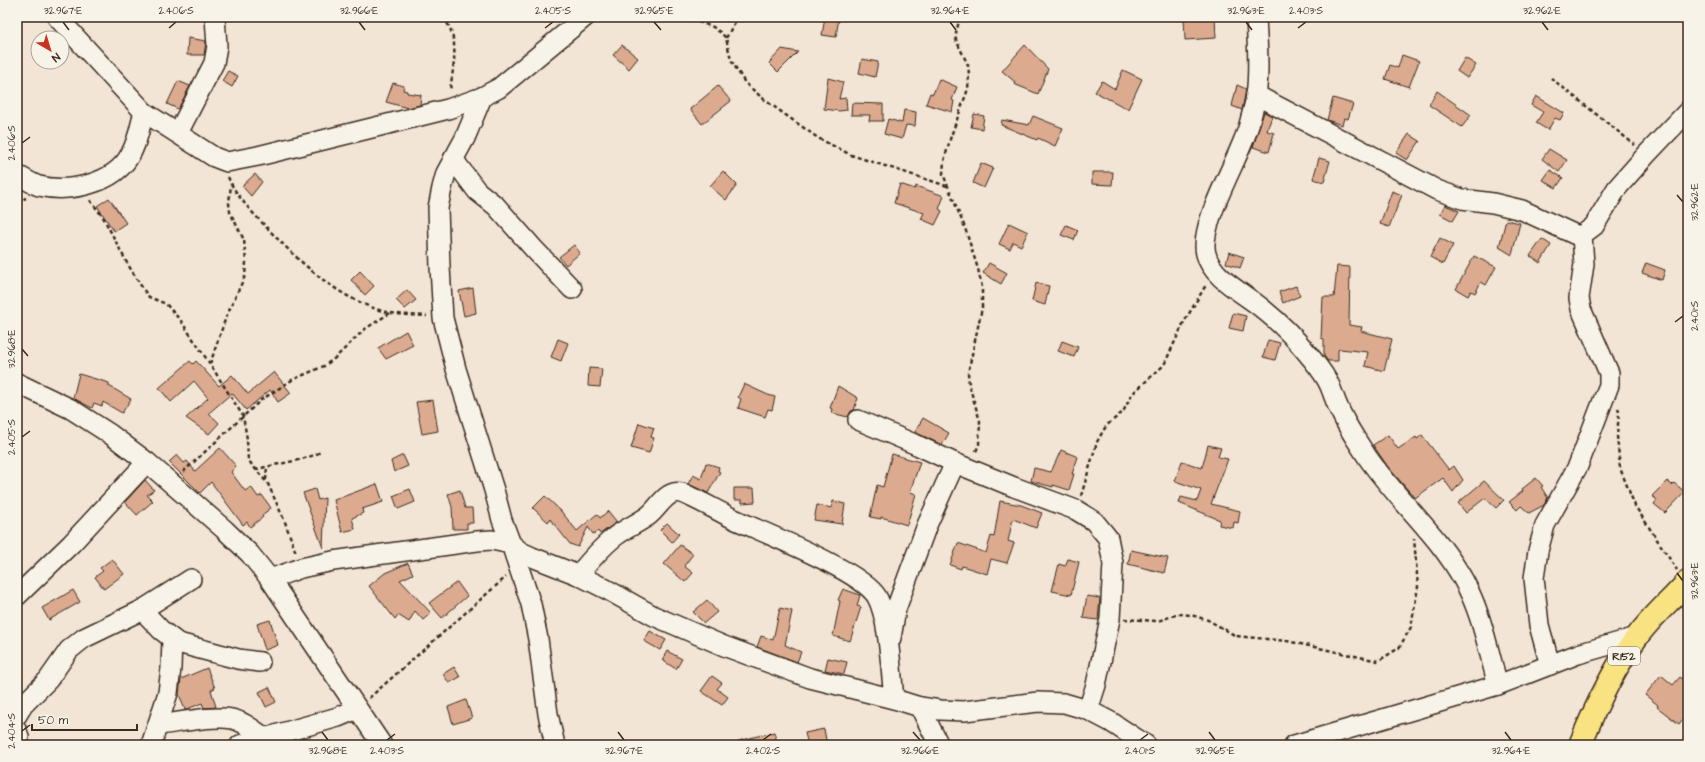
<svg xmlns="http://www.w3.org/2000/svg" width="1705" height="762" font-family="'Architects Daughter',sans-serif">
	<rect width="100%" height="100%" fill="#f2e5d6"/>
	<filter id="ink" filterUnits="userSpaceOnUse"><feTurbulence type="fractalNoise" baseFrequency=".025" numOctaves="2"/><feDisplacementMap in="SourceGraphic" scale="8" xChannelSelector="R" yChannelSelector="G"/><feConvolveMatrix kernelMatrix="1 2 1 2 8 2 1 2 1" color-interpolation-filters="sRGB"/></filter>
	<g filter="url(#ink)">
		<g fill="#dcab8f" stroke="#3b2a1e">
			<path d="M825 17H839L836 37 822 35Z"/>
			<path d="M1215 17 1216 38 1185 40 1184 18Z"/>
			<path d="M188 38 206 41 204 55H187Z"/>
			<path d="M622 45 638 58 629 69 613 55Z"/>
			<path d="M1025 45 1048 69 1038 94 1014 84 1015 82 1002 71Z"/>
			<path d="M782 49 798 52 778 72 769 63Z"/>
			<path d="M1402 55 1419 61 1409 87 1385 79 1390 65 1398 68Z"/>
			<path d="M1465 58 1476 65 1467 78 1457 71Z"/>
			<path d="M862 59 878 62 875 77 859 73Z"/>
			<path d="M1123 70 1142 79 1128 109 1095 92 1102 81 1115 89Z"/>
			<path d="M228 71 238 76 232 87 222 81Z"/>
			<path d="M828 78 843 82 839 99 846 98 847 110 839 111 824 109Z"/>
			<path d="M939 79 957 87 952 100 954 101 952 112 926 104 930 93 933 94Z"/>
			<path d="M178 81 190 86 178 109 167 104Z"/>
			<path d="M393 83 404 86 403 90 407 91V93L421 95 420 105 408 108 386 102Z"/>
			<path d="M1237 85 1246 89 1242 110 1232 106Z"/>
			<path d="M718 86 731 101 702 124 690 109Z"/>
			<path d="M1437 91 1471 115 1462 127 1429 105Z"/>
			<path d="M1536 96 1564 113 1560 120 1555 118 1548 130 1536 123 1543 112 1531 105Z"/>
			<path d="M1333 98 1353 104 1348 119 1344 118 1342 125 1327 120Z"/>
			<path d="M852 103 883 104V121H869L870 115H851Z"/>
			<path d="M904 110 916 112 915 126 906 125 902 139 884 134 888 119 902 123Z"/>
			<path d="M1264 112 1272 116 1267 131 1274 133 1269 152 1253 147Z"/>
			<path d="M974 114 984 116 982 129 971 127Z"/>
			<path d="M1033 116 1063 128 1055 146 1038 138 1037 140 1001 125 1002 120 1029 125Z"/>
			<path d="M1409 134 1420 141 1407 160 1396 153Z"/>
			<path d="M1549 149 1567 160 1559 172 1542 159Z"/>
			<path d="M1319 158 1330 161 1324 182 1313 179Z"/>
			<path d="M981 163 993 168 984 188 973 183Z"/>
			<path d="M1550 170 1563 178 1556 188 1543 180Z"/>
			<path d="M723 171 737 185 726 200 710 186Z"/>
			<path d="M1092 172H1113L1112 185 1092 184Z"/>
			<path d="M255 174 262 182 251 196 242 186Z"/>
			<path d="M900 184 915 189 916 186 944 196 939 209 942 211 935 225 921 219 924 213 894 203Z"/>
			<path d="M1392 191 1402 195 1389 227 1380 224Z"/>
			<path d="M109 198 126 223 114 231 97 206Z"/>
			<path d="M1445 205 1459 211 1453 221 1440 214Z"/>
			<path d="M1506 220 1520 223 1512 255 1499 247Z"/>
			<path d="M1009 223 1028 232 1021 246 1013 242 1010 249 999 244Z"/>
			<path d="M1066 225 1078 230 1074 240 1061 235Z"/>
			<path d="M1440 238 1453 245 1443 264 1430 257Z"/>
			<path d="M1542 239 1551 245 1540 263 1530 256Z"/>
			<path d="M574 245 580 253 566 265 559 257Z"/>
			<path d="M1229 252 1244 257 1240 268 1226 263Z"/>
			<path d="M1474 256 1496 267 1486 285 1481 282 1475 293 1471 291 1468 296 1456 289Z"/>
			<path d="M989 263 1007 273 1001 284 983 273Z"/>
			<path d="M1646 263 1665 270 1662 280 1642 273Z"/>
			<path d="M1337 266 1350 267 1349 325 1362 327 1361 331 1392 339 1384 371 1365 366 1368 352 1340 349 1338 350V361H1328L1324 356V339L1321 338 1323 297H1334Z"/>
			<path d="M360 271 374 286 365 295 351 280Z"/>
			<path d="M1036 283 1049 286 1045 305 1032 301Z"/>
			<path d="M1296 286 1300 296 1283 303 1279 292Z"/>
			<path d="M473 288 476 313 464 316 459 291Z"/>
			<path d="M407 290 416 300 405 309 396 300Z"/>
			<path d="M1233 313 1246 316 1243 331 1229 328Z"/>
			<path d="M406 331 413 345 386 359 378 348Z"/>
			<path d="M558 339 568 343 561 361 551 357Z"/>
			<path d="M1268 340 1280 343 1275 360 1263 357Z"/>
			<path d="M1062 341 1078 347 1074 357 1058 351Z"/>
			<path d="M190 361 193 364 196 361 219 386 232 375 248 394 274 372 291 393 278 402 270 390 246 410 232 393 209 413 219 423 209 434 186 418 208 398 194 381 171 402 159 388Z"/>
			<path d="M589 368 602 369 600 387 588 386Z"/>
			<path d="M79 374 109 383V386L131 399 122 413 103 402 102 406 94 403 92 408 73 398Z"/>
			<path d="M744 384 768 395 775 397 772 410 768 409 765 417 738 408 741 399 738 397Z"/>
			<path d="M838 386 858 398 854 410 851 411 848 417 831 413 832 409 830 408Z"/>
			<path d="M433 400 438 431 422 434 416 402Z"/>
			<path d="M923 418 949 433 942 445 915 432Z"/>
			<path d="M639 423 654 428 651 437 654 438 649 453 631 448Z"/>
			<path d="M1388 435 1398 449 1416 437 1417 439 1422 435 1449 470 1454 466 1463 480 1453 492 1443 478 1415 498 1388 467 1373 445Z"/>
			<path d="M1208 445 1221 448 1218 457 1228 459 1211 504 1240 511 1238 523 1234 522 1233 528 1219 525 1220 520 1179 503 1181 497 1197 501 1201 490 1175 481 1182 461 1202 468Z"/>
			<path d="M220 448 236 466 231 472 245 491 251 487 258 497 262 495 271 508 262 515 263 517 250 527 247 522 243 525 211 482 200 493 169 462 177 455 184 463 187 461 195 471Z"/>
			<path d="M1061 450 1078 457 1072 474H1074L1069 490 1053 485V487L1031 481 1034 468 1051 472Z"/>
			<path d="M892 454 920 462 910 492 916 494 907 525 881 517V519L870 517 877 485 883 487Z"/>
			<path d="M403 455 408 466 394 472 391 461Z"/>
			<path d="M706 463 719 467 718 471 720 472 708 493 688 484 693 475 701 479Z"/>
			<path d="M1536 478 1543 486 1541 487 1548 498 1544 505 1529 513 1521 506 1517 510 1509 502 1523 491 1522 489Z"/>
			<path d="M145 480 154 490 147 495 153 501 137 515 125 502Z"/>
			<path d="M1484 481 1504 500 1496 508 1485 498 1466 513 1458 503Z"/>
			<path d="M1667 481 1672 485 1674 483 1685 492 1665 513 1654 504 1657 500 1652 496Z"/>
			<path d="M377 484 383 502 362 509 363 513 352 518 355 529 342 532 334 500Z"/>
			<path d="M734 488H754L755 502 742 503V500H734Z"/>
			<path d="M315 489 318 500 325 498 323 548 303 493Z"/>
			<path d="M410 489 415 502 398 509 393 496Z"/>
			<path d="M460 490 465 508H472L473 523H467V529H453L452 507 448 494Z"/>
			<path d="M545 496 560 510 577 531 597 514 600 518 608 511 617 522 600 534 598 531 593 534 588 527 578 547 570 544 550 519 548 522 533 508Z"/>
			<path d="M833 501 845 504 842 524 814 520 817 505 832 508Z"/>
			<path d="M1000 501 1021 505 1042 513 1036 528 1013 519 1008 541 1014 543 1007 563 991 559 987 574 962 566 961 569 950 565 958 543 986 553 991 536 994 537Z"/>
			<path d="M667 523 679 534 672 542 660 530Z"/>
			<path d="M680 545 693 554 684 566 693 573 685 582 664 564Z"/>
			<path d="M1131 550 1168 558 1164 573 1128 564Z"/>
			<path d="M112 559 124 574 104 589 95 577 103 571 100 568Z"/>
			<path d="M1068 559 1079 562 1071 595 1052 591 1059 564 1065 566Z"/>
			<path d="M408 563 413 574 400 580 431 613 423 620 415 611 409 622 398 615 395 619 369 586 385 573Z"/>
			<path d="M457 582 467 596 442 618 429 603Z"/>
			<path d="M843 589 860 595 857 606 861 607 850 641 833 636 840 601 838 600Z"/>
			<path d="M73 590 80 602 49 620 42 608Z"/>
			<path d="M1087 596 1100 598 1098 620 1083 618Z"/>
			<path d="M707 600 717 612 704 623 693 612Z"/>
			<path d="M780 608 792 611 785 645 801 652 797 662 757 647 761 636 773 640Z"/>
			<path d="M270 620 278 645 265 650 257 624Z"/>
			<path d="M650 631 666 640 660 650 644 641Z"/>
			<path d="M667 651 682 659 676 669 662 660Z"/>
			<path d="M828 658 847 662 844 674 825 670Z"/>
			<path d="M454 667 460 677 449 683 443 674Z"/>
			<path d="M207 668 215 688 211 690 216 707 204 708 202 703 185 710 179 694 181 679Z"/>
			<path d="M1661 675 1673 685 1680 677 1688 684V712L1679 724 1657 707 1658 705 1645 695Z"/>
			<path d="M712 676 722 683 717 689 728 697 722 705 701 691Z"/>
			<path d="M269 687 276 702 266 707 259 692Z"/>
			<path d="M466 700 472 718 453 724 448 707Z"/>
			<path d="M824 729 827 745H808L805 733Z"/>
			<path d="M774 732 777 742 765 745H738V741Z"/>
		</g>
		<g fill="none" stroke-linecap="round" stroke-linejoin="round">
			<defs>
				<g id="minor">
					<path d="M57 17 144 112 214 157 227 162 258 156 392 123 448 109 482 97 499 88 585 17"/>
					<path d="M1256 17C1257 42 1260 70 1256 95 1255 105 1251 116 1249 125 1240 158 1198 224 1206 254 1212 279 1246 294 1264 310 1280 323 1295 338 1308 354 1316 364 1325 374 1330 386 1334 396 1337 406 1342 415 1349 430 1359 444 1368 458 1398 501 1439 535 1464 581 1482 614 1488 650 1498 685"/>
					<path d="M1256 95 1437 190 1462 199 1493 203 1522 210 1576 235H1582L1594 226 1617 188 1647 154 1688 111"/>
					<path d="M482 97 465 138 446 173 442 188 438 208 440 267 443 318 456 369 494 490 502 520 511 544 521 552 532 557 578 575 606 589 654 616 724 646 810 678 894 699 920 707 940 710 964 711 1038 702 1064 703 1088 710 1111 722 1146 745"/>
					<path d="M178 133 214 63 217 46 215 17"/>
					<path d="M453 159 477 191 496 206 534 249 572 289"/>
					<path d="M17 175C24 178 32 184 39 186 69 193 114 184 130 155 138 142 140 126 144 112"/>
					<path d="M17 383 71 409 110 434 147 462 225 530 250 554 270 579 382 745"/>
					<path d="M858 420 919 446 955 463 1014 487 1076 510 1094 521 1108 538 1113 563 1110 619 1096 685 1088 710"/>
					<path d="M578 575C590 561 602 546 617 535 627 528 638 523 648 516 659 508 666 489 682 493 699 500 716 510 734 519 764 533 862 571 877 597 889 619 891 672 894 699"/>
					<path d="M270 579 301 568 333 561 477 541 492 540 511 544 531 604 538 639 548 714 555 745"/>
					<path d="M17 596 71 544 147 462"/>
					<path d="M142 610 161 630 178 643 238 659 260 662"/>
					<path d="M891 638 896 609 927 525 955 463"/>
					<path d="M1550 665 1539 625 1534 578 1538 551 1545 525 1578 466 1609 385V373L1581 309 1579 298 1584 264 1582 235"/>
					<path d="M920 707 939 745"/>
					<path d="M17 715 23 705 48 680 69 650 84 638 142 610 191 579"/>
					<path d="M158 725C177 723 214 715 232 719 243 721 255 731 264 737"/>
					<path d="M17 731 19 737 18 745"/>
					<path d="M151 745 168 693 171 668 172 639"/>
					<path d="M240 745 338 717 357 709"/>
					<path d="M1294 745 1498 685 1578 654 1637 637"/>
				</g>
				<path id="major" d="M1580 745C1595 708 1613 669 1637 637 1651 617 1672 600 1688 581"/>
			</defs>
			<use href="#minor" stroke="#3b2a1e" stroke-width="22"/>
			<use href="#major" stroke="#3b2a1e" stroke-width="25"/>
			<g stroke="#3b2a1e" stroke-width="2.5" stroke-dasharray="4 3" stroke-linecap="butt">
				<path d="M240 17 244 18 252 17"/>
				<path d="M443 17C461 39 453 66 450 91"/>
				<path d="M685 17 713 27 721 33 726 38 731 60 745 83 766 101 818 138 851 155 947 186"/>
				<path d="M960 17 956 33V40L968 65 969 74 968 89 951 136 944 161 943 174 965 228 978 269 982 287V308L968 373 969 385 980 421 979 444 975 454"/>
				<path d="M726 38 738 17"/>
				<path d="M1551 78 1635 145"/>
				<path d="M228 177C237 198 254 214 269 230 301 263 334 295 379 310 394 315 411 315 427 316"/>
				<path d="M90 200 103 217 127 263 143 289 149 297 166 304 181 321 210 364 243 416 247 439 248 460 268 484 285 522 296 553"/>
				<path d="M17 202 26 198"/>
				<path d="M210 364 226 317 245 276 246 262 244 240 230 212 229 203 231 184"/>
				<path d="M1618 408 1619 412 1617 436 1620 468 1635 506 1677 570"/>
				<path d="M255 470C277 463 300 462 321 452"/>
				<path d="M183 472 261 400 292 380 324 366 335 358 365 329 390 313"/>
				<path d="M266 480 267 466"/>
				<path d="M1081 496 1097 442 1103 431 1107 425 1123 412 1132 394 1164 365 1184 322 1206 285"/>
				<path d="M1124 619 1158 621 1178 614 1191 615 1208 620 1236 636 1287 641 1378 661 1399 648 1411 627 1418 587 1414 538"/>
				<path d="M369 698 506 577"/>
			</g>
			<use href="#minor" stroke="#f7f3e8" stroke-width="19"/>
			<use href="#major" stroke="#f8e281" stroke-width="22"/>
		</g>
	</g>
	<path fill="none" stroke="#3b2a1e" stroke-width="1.5" d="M63 22 69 30M359 22 365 30M654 22 661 30M950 22 956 30M1246 22 1252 30M1542 22 1548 30M169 28 176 22M545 28 553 22M1298 28 1306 22M22 143 30 137M1677 195 1683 202M1675 322 1683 316M22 349 28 356M22 437 30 431M1677 573 1683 581M22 731 30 725M322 732 328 740M618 732 624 740M913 732 920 740M1209 732 1215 740M1505 732 1511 740M387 740 395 734M763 740 771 734M1140 740 1148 734"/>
	<g text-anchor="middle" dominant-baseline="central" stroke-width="3.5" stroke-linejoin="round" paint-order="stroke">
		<rect fill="#f7f3e8" stroke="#73665b" stroke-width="1" x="1608" y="647" width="32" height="18" rx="3"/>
		<g font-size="11" font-weight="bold" fill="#3b2a1e">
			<text x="1624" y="656">R152</text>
		</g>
	</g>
	<rect width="1705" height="762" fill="none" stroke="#f7f3e8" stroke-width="44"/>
	<g transform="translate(50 50) rotate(142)"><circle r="19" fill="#f7f3e8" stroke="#aca397"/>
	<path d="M0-3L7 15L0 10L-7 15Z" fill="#c8321e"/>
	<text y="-6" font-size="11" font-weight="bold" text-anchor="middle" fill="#3b2a1e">N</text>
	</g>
	<path d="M32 724v6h105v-6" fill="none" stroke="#3b2a1e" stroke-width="2"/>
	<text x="38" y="724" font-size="12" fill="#3b2a1e" stroke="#f7f3e8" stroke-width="3" paint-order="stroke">50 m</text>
	<rect x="22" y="22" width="1661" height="718" fill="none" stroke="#3b2a1e" stroke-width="1.5"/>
	<g font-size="10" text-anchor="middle" fill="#3b2a1e">
		<text x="63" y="14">32.967°E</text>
		<text x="176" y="14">2.406°S</text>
		<text x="359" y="14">32.966°E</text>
		<text x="553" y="14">2.405°S</text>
		<text x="654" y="14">32.965°E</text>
		<text x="950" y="14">32.964°E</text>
		<text x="1246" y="14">32.963°E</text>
		<text x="1306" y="14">2.403°S</text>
		<text x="1542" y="14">32.962°E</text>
		<text transform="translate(11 143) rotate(-90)" y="4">2.406°S</text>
		<text transform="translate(1694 202) rotate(-90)" y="4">32.962°E</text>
		<text transform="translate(1694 316) rotate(-90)" y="4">2.401°S</text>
		<text transform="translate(11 349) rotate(-90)" y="4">32.968°E</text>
		<text transform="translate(11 437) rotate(-90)" y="4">2.405°S</text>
		<text transform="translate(1694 581) rotate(-90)" y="4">32.963°E</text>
		<text transform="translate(11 731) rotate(-90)" y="4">2.404°S</text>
		<text x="328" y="754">32.968°E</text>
		<text x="387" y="754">2.403°S</text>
		<text x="624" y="754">32.967°E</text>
		<text x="763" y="754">2.402°S</text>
		<text x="920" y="754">32.966°E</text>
		<text x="1140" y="754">2.401°S</text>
		<text x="1215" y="754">32.965°E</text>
		<text x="1511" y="754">32.964°E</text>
	</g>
</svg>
